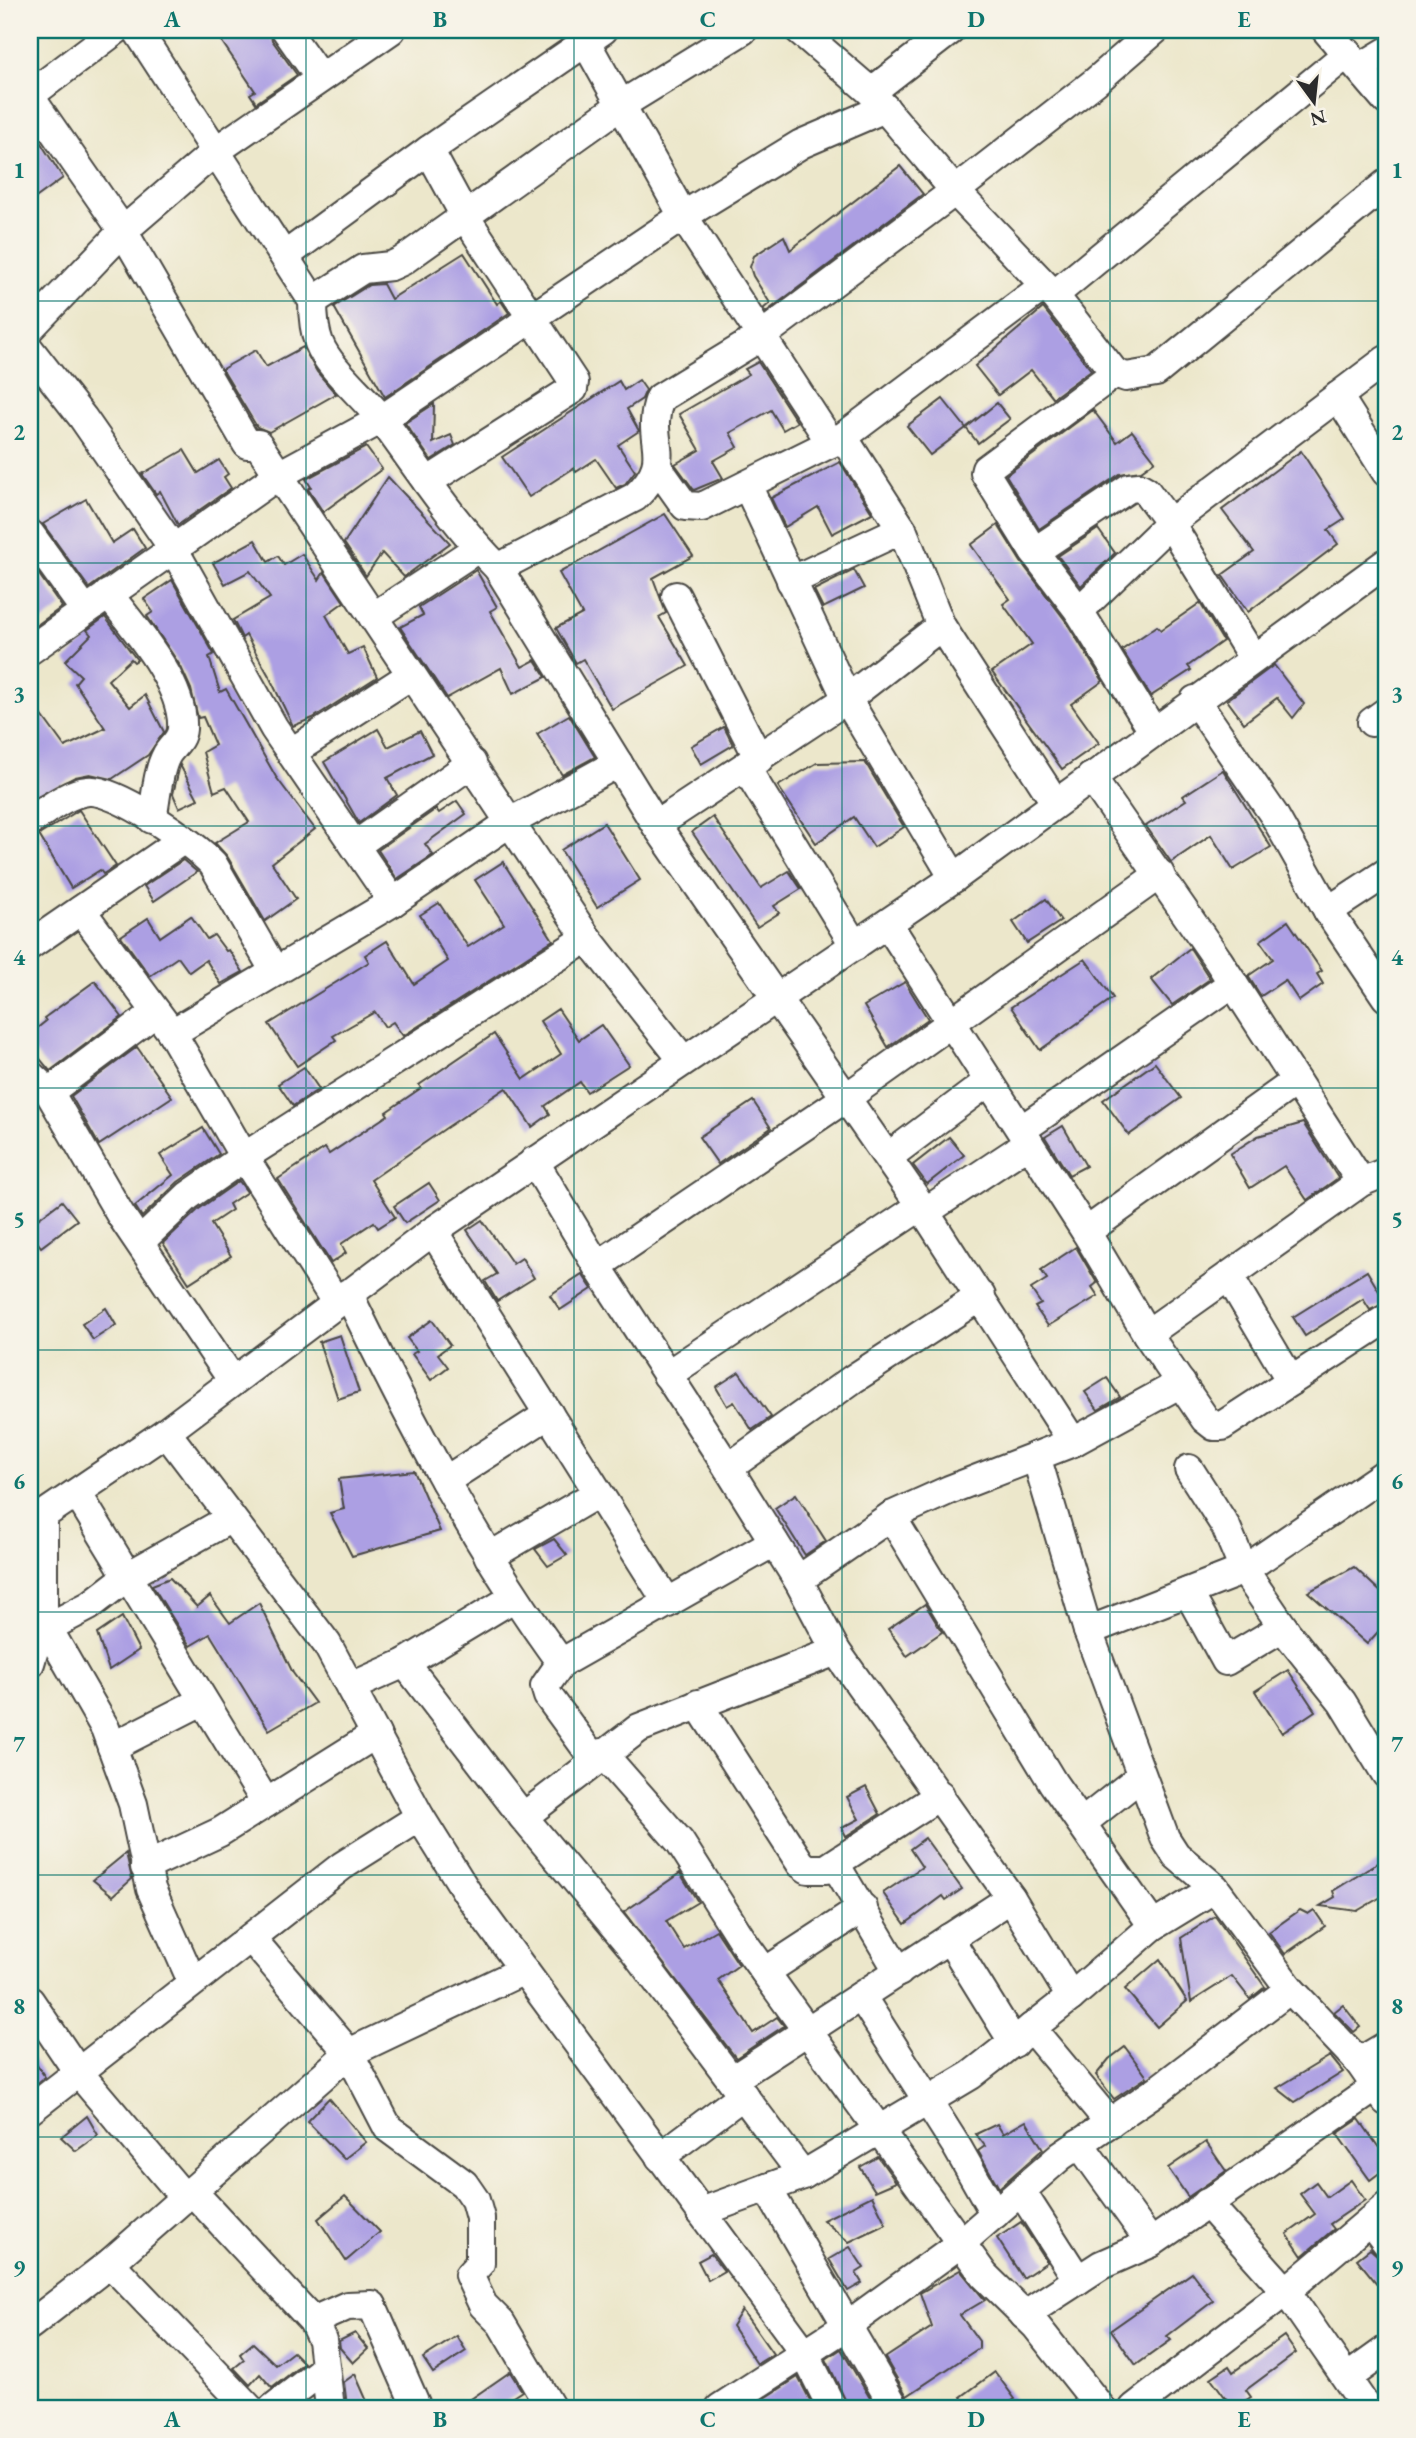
<svg xmlns="http://www.w3.org/2000/svg" width="1416" height="2438" font-family="'EB Garamond',serif">
	<rect width="100%" height="100%" fill="#f7f3e8"/>
	<filter id="ink" filterUnits="userSpaceOnUse"><feTurbulence type="fractalNoise" baseFrequency=".0143" numOctaves="2"/><feDisplacementMap in="SourceGraphic" scale="14" xChannelSelector="R" yChannelSelector="G"/><feConvolveMatrix kernelMatrix="1 2 1 2 8 2 1 2 1" color-interpolation-filters="sRGB"/></filter>
	<filter id="wash" filterUnits="userSpaceOnUse"><feTurbulence type="fractalNoise" baseFrequency=".00686" numOctaves="4" result="noise"/><feDisplacementMap in="SourceGraphic" scale="28" xChannelSelector="R" yChannelSelector="G"/><feGaussianBlur stdDeviation="1.57" result="paint"/><feColorMatrix in="noise" values="0 0 0 0 0 0 0 0 0 0 0 0 0 0 0 0 0 1.4 0 .05"/><feComposite in="paint" operator="in"/></filter>
	<g filter="url(#wash)">
		<rect width="100%" height="100%" fill="#ece7cb"/>
		<g id="blocks">
			<g fill="#ac9fe3">
				<path d="M214 30H270L272 40 297 75 256 103 250 94 255 91Z"/>
				<path d="M30 126 63 178 30 202Z"/>
				<path d="M900 166 923 194 766 312 763 309 770 303 753 276 750 267 754 256 784 236 790 250Z"/>
				<path d="M464 253 497 304 501 301 509 313 385 397 334 307 369 285 383 284 391 299Z"/>
				<path d="M1043 308 1091 370 1053 398 1031 370 998 395 975 366Z"/>
				<path d="M303 347 317 372 336 394 269 432 257 427 222 369 256 350 266 367Z"/>
				<path d="M758 362 797 422 783 430 771 410 730 433 738 447 713 461 723 478 694 490 675 464 700 450 679 414 749 374 745 369Z"/>
				<path d="M639 380 646 390 642 399 627 409 639 431 618 445 635 471 625 484 616 488 596 459 576 472 574 468 529 497 502 457 619 381 624 390Z"/>
				<path d="M943 399 966 428 930 455 907 426Z"/>
				<path d="M997 403 1010 419 978 443 966 428Z"/>
				<path d="M434 404 433 443 451 435 455 445 431 460 405 423Z"/>
				<path d="M1093 410 1117 442 1132 431 1155 461 1141 471 1120 474 1039 529 1006 475Z"/>
				<path d="M366 447 382 469 323 512 308 489 311 487 306 479Z"/>
				<path d="M184 450 198 473 219 460 228 474 224 477 231 488 178 525 160 491 156 494 142 474Z"/>
				<path d="M1301 451 1345 519 1328 530 1338 544 1248 612 1222 575 1254 552 1222 510Z"/>
				<path d="M840 462 872 513 832 534 818 507 785 527 771 498Z"/>
				<path d="M388 477 450 543 404 577 382 553 366 576 344 543Z"/>
				<path d="M86 499 112 543 133 529 145 548 89 588 43 524Z"/>
				<path d="M665 514 693 556 653 578 666 613 659 617 688 666 612 709 583 659 576 663 556 628 582 614 559 573Z"/>
				<path d="M998 525 1021 562 1065 620 1103 681 1071 704 1099 743 1062 769 992 672 1032 644 1003 604 1010 599 971 545Z"/>
				<path d="M1098 529 1115 553 1081 586 1058 556Z"/>
				<path d="M255 540 268 562 278 556 284 565 302 554 319 580 324 572 344 602 326 615 348 654 363 647 377 677 313 718 293 726 269 676 246 635 242 638 233 620 270 598 250 571 225 584 213 563Z"/>
				<path d="M30 562 62 607 30 630Z"/>
				<path d="M476 570 497 607 490 611 522 667 535 660 546 677 513 694 501 668 447 698 400 627 423 615 419 607Z"/>
				<path d="M854 570 864 588 823 608 814 590Z"/>
				<path d="M172 580 214 654 209 657 220 692 226 689 276 777 315 829 272 863 296 899 265 921 227 856 215 843 249 822 226 787 214 792 203 752 215 745 203 717 198 718 191 689 181 667 147 616 153 612 144 599Z"/>
				<path d="M1200 603 1223 641 1188 666 1191 670 1151 696 1122 650 1157 626 1161 630Z"/>
				<path d="M105 617 137 660 134 662 131 659 108 680 130 707 145 695 164 732 148 755 112 779 90 774 75 777 30 801V699L65 747 105 728 75 683 81 676 65 661 91 635 87 630Z"/>
				<path d="M1274 665 1304 704 1293 718 1277 698 1244 723 1227 700Z"/>
				<path d="M569 715 595 757 562 775 537 734Z"/>
				<path d="M724 727 733 745 701 764 691 746Z"/>
				<path d="M378 729 388 747 420 731 432 754 387 778 397 795 359 823 324 762Z"/>
				<path d="M865 762 904 827 874 847 854 817 816 843 778 786 817 763Z"/>
				<path d="M180 765 198 799 179 808 173 794Z"/>
				<path d="M1223 770 1271 847 1233 870 1211 835 1171 862 1146 826 1186 800 1183 796Z"/>
				<path d="M457 801 466 814 425 844 433 855 397 879 378 850 436 809 439 813Z"/>
				<path d="M79 810 116 866 103 874 100 870 71 888 39 835Z"/>
				<path d="M713 817 761 888 789 871 801 889 774 906 779 913 757 927 692 832Z"/>
				<path d="M604 823 640 880 597 907 561 850Z"/>
				<path d="M183 860 197 872 154 901 144 886Z"/>
				<path d="M503 862 553 940 403 1036 393 1022 385 1027 375 1012 333 1036 336 1040 297 1066 269 1024 369 962 365 955 387 941 414 984 448 961 420 915 439 903 468 947 504 924 475 880Z"/>
				<path d="M1046 899 1061 921 1027 943 1013 922Z"/>
				<path d="M191 916 207 939 214 935 226 951 229 950 243 972 221 984 206 960 189 972 178 957 150 976 121 936 148 918 160 937Z"/>
				<path d="M1288 921 1322 971 1317 974 1323 984 1299 1001 1285 980 1261 996 1248 976 1273 959 1260 941Z"/>
				<path d="M1190 948 1210 979 1172 1005 1151 979Z"/>
				<path d="M1085 959 1113 998 1040 1050 1011 1007Z"/>
				<path d="M95 981 122 1017 50 1071 30 1047V1034L46 1021 44 1018Z"/>
				<path d="M905 982 928 1019 888 1047 864 1006Z"/>
				<path d="M558 1009 579 1040 601 1025 629 1065 587 1092 580 1082 545 1106 550 1114 532 1127 506 1088 446 1128 371 1180 395 1217 378 1228 374 1222 341 1244 346 1253 331 1263 278 1179 325 1148 329 1154 388 1115 386 1112 421 1088 419 1085 494 1034 524 1079 561 1054 540 1021Z"/>
				<path d="M137 1047 172 1097 99 1145 71 1096Z"/>
				<path d="M1155 1063 1181 1098 1129 1135 1103 1100Z"/>
				<path d="M304 1067 319 1089 293 1106 278 1084Z"/>
				<path d="M753 1101 771 1128 718 1164 699 1137Z"/>
				<path d="M1303 1123 1338 1178 1307 1200 1284 1166 1250 1188 1230 1154 1258 1136Z"/>
				<path d="M1063 1126 1086 1166 1069 1175 1045 1137Z"/>
				<path d="M203 1128 219 1154 178 1182 142 1217 135 1206 173 1175 160 1155Z"/>
				<path d="M949 1137 964 1155 927 1184 913 1165Z"/>
				<path d="M239 1181 247 1192 229 1204 232 1210 211 1224 231 1256 189 1283 163 1243 199 1209Z"/>
				<path d="M429 1183 440 1200 405 1223 394 1206Z"/>
				<path d="M62 1201 77 1220 41 1247 30 1232V1225Z"/>
				<path d="M482 1220 513 1264 522 1258 534 1278 497 1301 485 1281 497 1274 467 1230Z"/>
				<path d="M1076 1247 1097 1283 1092 1287 1098 1296 1048 1326 1035 1307 1041 1304 1031 1289 1047 1279 1041 1270Z"/>
				<path d="M1367 1271 1386 1303 1370 1310 1363 1299 1305 1336 1293 1317Z"/>
				<path d="M582 1274 592 1289 560 1310 550 1295Z"/>
				<path d="M106 1308 116 1325 93 1340 82 1324Z"/>
				<path d="M432 1320 450 1345 438 1354 448 1367 431 1380 412 1354 417 1351 407 1338Z"/>
				<path d="M340 1335 359 1392 338 1399 319 1342Z"/>
				<path d="M739 1372 771 1417 752 1430 734 1402 727 1406 716 1387Z"/>
				<path d="M1107 1378 1120 1397 1098 1410 1085 1392Z"/>
				<path d="M414 1471 440 1531 352 1556 330 1513 344 1509 339 1479Z"/>
				<path d="M796 1494 826 1541 805 1555 775 1508Z"/>
				<path d="M554 1539 567 1555 548 1566 535 1549Z"/>
				<path d="M1354 1567 1386 1597V1623L1367 1644 1308 1592Z"/>
				<path d="M170 1578 197 1607 210 1596 230 1623 259 1603 293 1673 315 1703 269 1730 210 1634 190 1646 152 1585Z"/>
				<path d="M925 1604 942 1632 907 1656 888 1629Z"/>
				<path d="M122 1617 139 1650 109 1670 97 1634Z"/>
				<path d="M1288 1670 1315 1711 1282 1733 1255 1691Z"/>
				<path d="M866 1787 880 1814 846 1836 842 1828 859 1819 847 1797Z"/>
				<path d="M925 1838 962 1889 946 1900 943 1896 905 1924 883 1893 922 1867 910 1849Z"/>
				<path d="M126 1853 132 1879 113 1896 93 1880Z"/>
				<path d="M1386 1858V1894L1357 1911 1320 1906 1335 1897 1333 1891Z"/>
				<path d="M680 1873 698 1902 666 1921 684 1949 716 1930 739 1965 718 1980 753 2033 777 2017 784 2026 736 2058 624 1912Z"/>
				<path d="M1300 1910 1308 1914 1314 1910 1325 1926 1285 1954 1269 1932Z"/>
				<path d="M1215 1916 1265 1987 1250 1999 1232 1976 1191 2002 1181 1938Z"/>
				<path d="M1160 1959 1187 2001 1157 2027 1125 1989Z"/>
				<path d="M1343 2005 1360 2027 1354 2032 1334 2012Z"/>
				<path d="M1125 2047 1147 2077 1114 2099 1096 2075 1109 2059Z"/>
				<path d="M30 2055 45 2077 30 2089Z"/>
				<path d="M1330 2056 1343 2072 1295 2102 1277 2088Z"/>
				<path d="M329 2098 366 2142 344 2159 307 2121Z"/>
				<path d="M87 2116 98 2135 76 2151 61 2137Z"/>
				<path d="M1359 2119 1386 2158V2168L1370 2180 1337 2134Z"/>
				<path d="M1026 2121 1043 2149 999 2188 978 2151 985 2146 976 2134 997 2124 1003 2134Z"/>
				<path d="M1206 2142 1226 2171 1188 2197 1168 2168Z"/>
				<path d="M878 2157 896 2182 875 2191 860 2167Z"/>
				<path d="M1351 2180 1365 2200 1330 2224 1334 2229 1302 2256 1287 2234 1315 2214 1300 2194 1316 2182 1327 2197Z"/>
				<path d="M345 2196 380 2232 346 2261 318 2219Z"/>
				<path d="M872 2196 886 2224 849 2242 823 2220Z"/>
				<path d="M1021 2222 1047 2262 1023 2278 997 2238Z"/>
				<path d="M850 2247 864 2268 856 2273 862 2283 848 2291 829 2259Z"/>
				<path d="M1370 2249 1379 2257 1386 2258V2295L1357 2259Z"/>
				<path d="M711 2254 724 2271 708 2280 698 2261Z"/>
				<path d="M960 2270 985 2300 960 2315 979 2341V2348L907 2396 885 2358 932 2327 920 2293Z"/>
				<path d="M1192 2273 1213 2301 1167 2336 1171 2340 1136 2365 1111 2330Z"/>
				<path d="M742 2310 773 2354 757 2364 732 2326Z"/>
				<path d="M355 2333 368 2349 353 2363 340 2348 339 2341Z"/>
				<path d="M457 2336 466 2351 433 2373 423 2358Z"/>
				<path d="M1284 2336 1296 2353 1246 2390 1251 2397 1233 2408 1211 2378 1229 2366 1233 2372Z"/>
				<path d="M253 2343 276 2365 293 2352 304 2363 272 2388 260 2374 250 2385 234 2368 244 2360 240 2354Z"/>
				<path d="M841 2349 874 2405 849 2408 826 2359Z"/>
				<path d="M510 2372 522 2391 496 2408H478L471 2399Z"/>
				<path d="M995 2372 1015 2399 1002 2408H969L961 2397Z"/>
				<path d="M355 2374 370 2408H350L346 2398 344 2382Z"/>
				<path d="M798 2377 814 2408H750Z"/>
			</g>
		</g>
	</g>
	<g filter="url(#ink)">
		<use href="#blocks" fill-opacity="0" stroke="#484743" stroke-width="2"/>
		<g fill="none" stroke-linecap="round" stroke-linejoin="round">
			<defs>
				<g id="minor">
					<path d="M137 30 313 301C313 314 314 330 319 343 329 369 366 398 383 421 420 471 454 524 498 568L656 825 921 1206 1073 1442 949 1490 891 1516 798 1580"/>
					<path d="M286 30 320 78"/>
					<path d="M579 30 683 216 831 443"/>
					<path d="M799 30 871 92 955 191 1054 295 1115 373 986 469 985 473 1034 552 1079 611 1153 731"/>
					<path d="M1326 30 1386 100"/>
					<path d="M1361 67 1386 52"/>
					<path d="M871 92 951 30"/>
					<path d="M30 95 116 30"/>
					<path d="M30 97 123 231 247 444H258L587 938 683 1060"/>
					<path d="M286 255 429 150 603 30"/>
					<path d="M1054 295 1348 53"/>
					<path d="M313 301 363 269 391 266 402 261 621 105 743 30"/>
					<path d="M30 328 123 231 217 150 391 30"/>
					<path d="M30 350 83 418 173 548 274 728 393 902"/>
					<path d="M1115 373 1126 377 1156 372 1386 184"/>
					<path d="M1338 396 1386 472"/>
					<path d="M843 437 902 529 941 626 1055 802"/>
					<path d="M658 468 685 506 702 507 843 437 1044 286"/>
					<path d="M427 482 573 389 574 382 466 218 429 150"/>
					<path d="M30 534 85 610"/>
					<path d="M1034 552 1129 488 1139 487 1146 491 1170 523 1253 658"/>
					<path d="M498 568 635 497C678 456 643 443 660 398L760 337 955 191 1095 82 1155 30"/>
					<path d="M791 581 902 529"/>
					<path d="M108 594C134 627 185 685 182 729 181 742 171 746 166 756 157 773 156 801 152 819"/>
					<path d="M676 596 759 759"/>
					<path d="M1079 611 1170 523 1386 360"/>
					<path d="M373 617 478 548"/>
					<path d="M941 626 847 699 954 878"/>
					<path d="M30 650 277 476 382 419 683 216 801 144 885 108"/>
					<path d="M1195 700 1274 815 1328 911 1386 997"/>
					<path d="M1372 722 1386 712"/>
					<path d="M292 752 411 675"/>
					<path d="M746 768 855 946"/>
					<path d="M1091 777 1218 960 1361 1182"/>
					<path d="M30 821C47 810 67 793 88 791 115 788 194 843 213 864L274 970"/>
					<path d="M656 825 847 699 747 485"/>
					<path d="M356 845 472 763"/>
					<path d="M81 910 172 1033 244 1157 336 1302"/>
					<path d="M1328 911 1386 873"/>
					<path d="M888 924 1086 1232 1147 1334 1205 1419 1214 1426H1222L1386 1319"/>
					<path d="M30 945 181 841"/>
					<path d="M172 1033 393 902 512 821 618 763"/>
					<path d="M30 1075 49 1092 120 1214 233 1381"/>
					<path d="M49 1092 156 1012"/>
					<path d="M1021 1130 1233 983"/>
					<path d="M888 1157 989 1081"/>
					<path d="M534 1161 597 1266 728 1468 798 1580 836 1651 1011 1898 1071 1997"/>
					<path d="M925 1212 1029 1143"/>
					<path d="M433 1231 668 1603"/>
					<path d="M1086 1232 1296 1081"/>
					<path d="M141 1241 188 1196 244 1157 587 938"/>
					<path d="M597 1266 847 1097 1160 874"/>
					<path d="M1230 1278 1291 1381"/>
					<path d="M348 1293C410 1422 477 1548 561 1663"/>
					<path d="M1147 1334 1361 1182 1386 1172"/>
					<path d="M667 1375 921 1206"/>
					<path d="M166 1432 327 1644 420 1817 468 1894 804 2352 832 2408"/>
					<path d="M1073 1442 1181 1383"/>
					<path d="M1036 1456 1088 1631 1165 1838 1176 1855 1215 1888 1290 1989 1359 2062 1386 2101"/>
					<path d="M728 1468 853 1379 981 1296"/>
					<path d="M1189 1469 1226 1527 1244 1570 1287 1633 1342 1702 1386 1774"/>
					<path d="M445 1481 549 1414"/>
					<path d="M77 1493 266 1803"/>
					<path d="M891 1516 1053 1783 1153 1926"/>
					<path d="M30 1524 166 1432 433 1231 954 878 1386 563"/>
					<path d="M489 1557 598 1493"/>
					<path d="M1188 1592 1226 1661 1283 1627"/>
					<path d="M43 1620 105 1728 133 1804 151 1889 192 1981"/>
					<path d="M47 1628 89 1606 128 1576 231 1518"/>
					<path d="M1088 1631 1244 1570 1386 1473"/>
					<path d="M30 1663 43 1620V1516"/>
					<path d="M405 1663 523 1817 630 1945 803 2175"/>
					<path d="M351 1687 405 1663 513 1598"/>
					<path d="M698 1704 801 1864 808 1869H826L940 1795"/>
					<path d="M112 1747 202 1701"/>
					<path d="M602 1753 680 1842 746 1946 984 2275 1036 2326 1101 2408"/>
					<path d="M594 1759 548 1696 545 1686 561 1663 774 1542"/>
					<path d="M523 1817 639 1728 836 1651"/>
					<path d="M1082 1823 1140 1777"/>
					<path d="M835 1864 899 1972"/>
					<path d="M145 1867 220 1832 376 1734"/>
					<path d="M251 1938 349 2053 388 2128 464 2184 475 2200 480 2218V2263L469 2275 483 2305 501 2323 551 2408"/>
					<path d="M949 1938 1014 2043"/>
					<path d="M765 1972 863 1908"/>
					<path d="M861 1996 957 2147 995 2214"/>
					<path d="M30 2001 78 2072 184 2197"/>
					<path d="M1031 2028 1110 2123"/>
					<path d="M1359 2062 1386 2046"/>
					<path d="M732 2080 1011 1898"/>
					<path d="M30 2110 342 1866 420 1817"/>
					<path d="M1079 2143 1151 2243"/>
					<path d="M660 2157 743 2095"/>
					<path d="M767 2188 895 2408"/>
					<path d="M192 2191 313 2321 322 2340 330 2408"/>
					<path d="M1021 2191 1078 2280"/>
					<path d="M1207 2203 1286 2291 1367 2408"/>
					<path d="M701 2212 803 2175 971 2075 1071 1997 1153 1926 1215 1888"/>
					<path d="M1370 2221 1386 2242"/>
					<path d="M110 2263 249 2408"/>
					<path d="M1024 2315 1101 2265 1151 2243 1376 2087"/>
					<path d="M313 2321 347 2306 372 2305 417 2408"/>
					<path d="M30 2325 110 2263 349 2053 524 1970"/>
					<path d="M1347 2378 1386 2350"/>
					<path d="M273 2408 325 2368"/>
					<path d="M720 2408 845 2327 961 2243 1061 2156 1159 2089 1290 1989"/>
					<path d="M1134 2408 1286 2291 1386 2207"/>
				</g>
			</defs>
			<use href="#minor" stroke="#484743" stroke-width="32"/>
			<use href="#minor" stroke="#fff" stroke-width="28"/>
		</g>
	</g>
	<path fill="none" stroke="#0f766e" stroke-width="2" stroke-opacity="0.55" d="M306 30V2408M574 30V2408M842 30V2408M1110 30V2408M30 301H1386M30 563H1386M30 826H1386M30 1088H1386M30 1350H1386M30 1612H1386M30 1875H1386M30 2137H1386"/>
	<rect width="1416" height="2438" fill="none" stroke="#f7f3e8" stroke-width="77"/>
	<g transform="translate(1314 102) rotate(165)" stroke="#f7f3e8" stroke-width="5" paint-order="stroke">
	<path d="M0-5L12 26L0 18L-12 26Z" fill="#2b2b2b"/>
	<text y="-10" font-size="19" font-weight="bold" text-anchor="middle" fill="#2b2b2b">N</text>
	</g>
	<rect x="38" y="38" width="1340" height="2362" fill="none" stroke="#0f766e" stroke-width="2.5"/>
	<g font-size="23" text-anchor="middle" font-weight="bold" fill="#0f766e">
		<text x="172" y="27">A</text>
		<text x="440" y="27">B</text>
		<text x="708" y="27">C</text>
		<text x="976" y="27">D</text>
		<text x="1244" y="27">E</text>
		<text x="19" y="178">1</text>
		<text x="1397" y="178">1</text>
		<text x="19" y="440">2</text>
		<text x="1397" y="440">2</text>
		<text x="19" y="702">3</text>
		<text x="1397" y="702">3</text>
		<text x="19" y="965">4</text>
		<text x="1397" y="965">4</text>
		<text x="19" y="1227">5</text>
		<text x="1397" y="1227">5</text>
		<text x="19" y="1489">6</text>
		<text x="1397" y="1489">6</text>
		<text x="19" y="1752">7</text>
		<text x="1397" y="1752">7</text>
		<text x="19" y="2014">8</text>
		<text x="1397" y="2014">8</text>
		<text x="19" y="2276">9</text>
		<text x="1397" y="2276">9</text>
		<text x="172" y="2427">A</text>
		<text x="440" y="2427">B</text>
		<text x="708" y="2427">C</text>
		<text x="976" y="2427">D</text>
		<text x="1244" y="2427">E</text>
	</g>
</svg>
